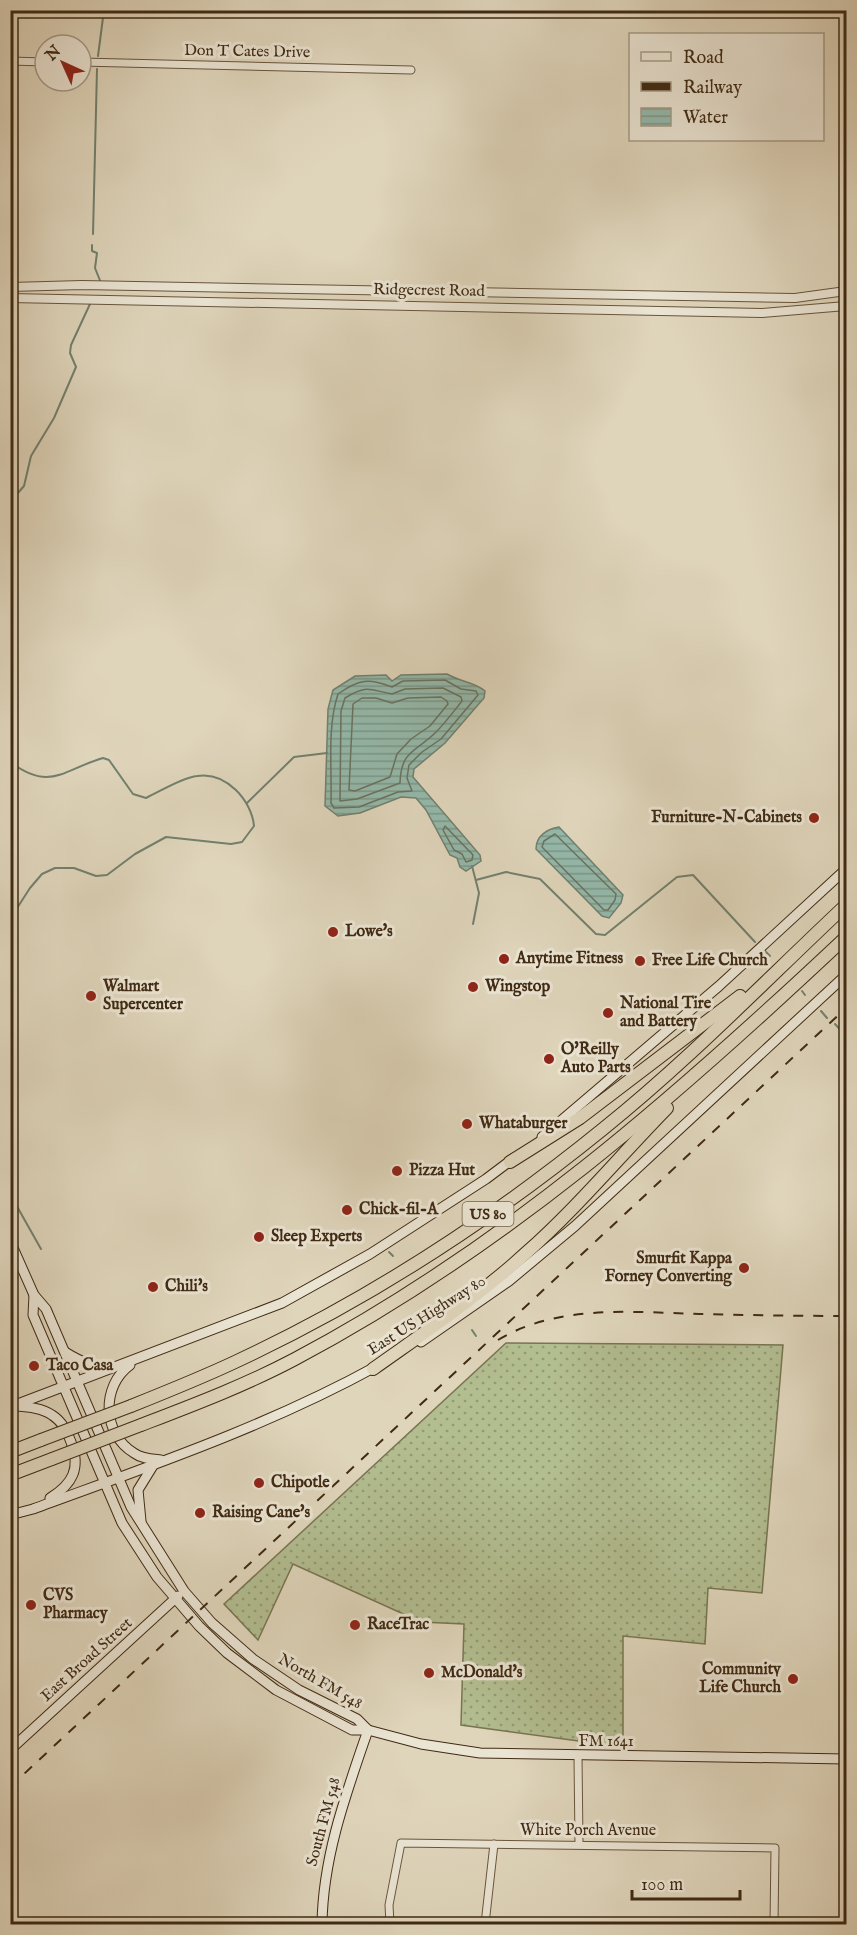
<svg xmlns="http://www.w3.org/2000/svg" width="857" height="1935" font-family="'IM FELL English',serif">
	<defs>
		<pattern id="grass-dots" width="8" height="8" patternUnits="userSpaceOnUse" patternTransform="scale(1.5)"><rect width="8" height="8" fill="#b2bd90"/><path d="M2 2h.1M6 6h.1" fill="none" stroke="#929a74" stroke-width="1.8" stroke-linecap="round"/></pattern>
		<pattern id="water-rules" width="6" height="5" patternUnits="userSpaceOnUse" patternTransform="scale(1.5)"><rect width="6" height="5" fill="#94b9ab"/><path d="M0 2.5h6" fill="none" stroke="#7a978a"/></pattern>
	</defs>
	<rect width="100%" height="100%" fill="#dfd5bb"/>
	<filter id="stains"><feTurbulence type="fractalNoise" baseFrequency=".00333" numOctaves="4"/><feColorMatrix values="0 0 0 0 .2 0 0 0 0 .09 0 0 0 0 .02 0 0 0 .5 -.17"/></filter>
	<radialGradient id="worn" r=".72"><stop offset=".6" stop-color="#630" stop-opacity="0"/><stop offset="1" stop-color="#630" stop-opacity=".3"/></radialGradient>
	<path fill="url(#grass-dots)" stroke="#797452" stroke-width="1.5" d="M506 1343 783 1345 762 1593 708 1588 705 1644 623 1636V1747L461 1725 464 1624 421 1622 293 1564 258 1640 224 1604Z"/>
	<g fill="url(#water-rules)" stroke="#72806e" stroke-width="1.5">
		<path d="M447 674C460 682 475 682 485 691L484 698 445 743 414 769 413 777 480 855 481 861 466 871 460 867 457 858 450 855 426 810 416 798 401 797 360 813 338 816 325 806 328 709 333 690 355 676 386 675 392 681 401 675Z"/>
		<path d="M559 827 623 895 621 903 609 918 602 916 536 849C536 836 547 829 559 827Z"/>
	</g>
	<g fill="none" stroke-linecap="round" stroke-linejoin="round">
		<g stroke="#6a725f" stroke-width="1.5">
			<path d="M445 680 461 689 476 691 478 695 441 739 422 752 409 765 407 778 412 791 398 792 359 807 334 808 331 803C332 768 327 727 338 694 359 679 369 678 392 687L403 681Z"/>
			<path d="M443 688 461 697 462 701C454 711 446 722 437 731 417 752 401 749 400 783L357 799 340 801 341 711 345 698C367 684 370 690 392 694L405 689Z"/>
			<path d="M441 697 447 701 448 704 430 726 411 739 397 754 390 777 355 791 349 790 353 704 362 698H376L392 703 408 698Z"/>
			<path d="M445 826 473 855 472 860 466 862 462 854 454 850 443 830Z"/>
			<path d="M555 834 616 894 615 900 608 910H604L542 847 544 841Z"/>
		</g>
		<g stroke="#72806e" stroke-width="2">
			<path d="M98 56 104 10"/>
			<path d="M93 234 97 69"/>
			<path d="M92 245V251L97 253 95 268 101 283"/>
			<path d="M10 502 24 486 31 456 54 418 76 367 70 353 71 345 90 304"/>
			<path d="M10 762C51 792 62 770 103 758L109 760 133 794 146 798C161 791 181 778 197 776 226 771 252 801 254 826L242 842 231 844 166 837 135 854 107 875 96 876 74 868H55L42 874 30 888 10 919"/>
			<path d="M247 803 294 757 327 753"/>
			<path d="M472 866 479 893 473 924"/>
			<path d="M476 880 506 872 540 879 596 934 605 935 677 877 693 875 755 942"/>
			<path d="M764 950 770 956"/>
			<path d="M802 991 805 995"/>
			<path d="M821 1011 827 1018"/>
			<path d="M835 1024 846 1036"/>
			<path d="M10 1194 41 1249"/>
			<path d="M389 1252 393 1256"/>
			<path d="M472 1330 476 1336"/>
		</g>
		<defs>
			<g id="minor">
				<path d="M10 61 45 62"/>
				<path d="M81 62 411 70"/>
				<path d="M578 1757 579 1843"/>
				<path d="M390 1924 389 1905 401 1843 775 1848 774 1924"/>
				<path d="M485 1924 494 1844"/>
			</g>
			<g id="tertiary">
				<path d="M10 287 82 285 795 298 846 291"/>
				<path d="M10 298 762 313 846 306"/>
			</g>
			<g id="secondary">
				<path d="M542 1137 719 986 846 869"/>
				<path d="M10 1241 34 1295 46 1309 131 1507 184 1591 212 1623 253 1659 299 1690 357 1719 368 1730"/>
				<path d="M34 1295 33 1315 122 1523 157 1577 199 1626 227 1653 276 1690 352 1730H368L421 1744 480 1753 846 1759"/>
				<path d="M421 1342 509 1281 575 1226 846 975"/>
				<path d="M65 1352C81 1362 93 1367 111 1366"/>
				<path d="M130 1365C101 1386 102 1434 134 1453 142 1459 152 1459 161 1460"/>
				<path d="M16 1406C28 1407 42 1408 52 1415 63 1422 67 1432 71 1442 81 1468 73 1484 50 1498"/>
				<path d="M10 1407 282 1303 370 1254 486 1179 514 1158"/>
				<path d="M10 1515 33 1509C150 1466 268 1426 377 1366"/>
				<path d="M141 1521 138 1490 154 1464"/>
				<path d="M10 1750 178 1596"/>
				<path d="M322 1924C323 1856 346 1794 368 1730"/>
			</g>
			<g id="motorway">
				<path d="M510 1162 580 1118 740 996"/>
				<path d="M373 1369C425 1332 479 1296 526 1253 577 1208 620 1156 667 1108"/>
				<path d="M131 1406C166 1392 201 1378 235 1362 366 1301 491 1220 603 1129 689 1060 766 980 846 905"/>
				<path d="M141 1425C193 1405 246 1385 295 1359 503 1249 676 1097 846 937"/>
				<path d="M10 1452 41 1440"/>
				<path d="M10 1475 52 1459"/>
			</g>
		</defs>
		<use href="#minor" stroke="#68553d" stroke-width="9"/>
		<use href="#tertiary" stroke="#68553d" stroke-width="10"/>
		<use href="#secondary" stroke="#402a13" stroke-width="11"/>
		<use href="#motorway" stroke="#402a13" stroke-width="14"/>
		<use href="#minor" stroke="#eae4d3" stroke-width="7"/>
		<use href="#tertiary" stroke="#eae4d3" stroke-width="8"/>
		<use href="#secondary" stroke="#eae4d3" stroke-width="9"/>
		<use href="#motorway" stroke="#dfd5bb" stroke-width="12"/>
		<g stroke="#402a13" stroke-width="2" stroke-dasharray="10 10" stroke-linecap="butt">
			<path d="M498 1340C558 1304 632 1312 699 1314 748 1315 797 1316 846 1316"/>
			<path d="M10 1787 846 1008"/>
		</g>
		<defs>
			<g id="motorway-bridge">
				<path d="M41 1440 131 1406"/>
				<path d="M52 1459 141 1425"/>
			</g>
		</defs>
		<use href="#motorway-bridge" stroke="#402a13" stroke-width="14" stroke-linecap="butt"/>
		<use href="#motorway-bridge" stroke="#dfd5bb" stroke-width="12"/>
	</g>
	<g fill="#8f2418" stroke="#eae4d3" stroke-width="2">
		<circle cx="814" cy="818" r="6"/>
		<circle cx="333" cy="932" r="6"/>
		<circle cx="504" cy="959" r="6"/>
		<circle cx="640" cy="961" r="6"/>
		<circle cx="473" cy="987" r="6"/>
		<circle cx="91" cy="996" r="6"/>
		<circle cx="608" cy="1013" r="6"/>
		<circle cx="549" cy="1059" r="6"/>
		<circle cx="467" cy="1124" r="6"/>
		<circle cx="397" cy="1171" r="6"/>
		<circle cx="347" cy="1210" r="6"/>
		<circle cx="259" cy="1237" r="6"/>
		<circle cx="744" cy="1268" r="6"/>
		<circle cx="153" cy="1287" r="6"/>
		<circle cx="34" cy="1366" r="6"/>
		<circle cx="259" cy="1483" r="6"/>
		<circle cx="200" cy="1513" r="6"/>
		<circle cx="31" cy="1605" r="6"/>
		<circle cx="355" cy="1625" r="6"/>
		<circle cx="429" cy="1673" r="6"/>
		<circle cx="793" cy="1679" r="6"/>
	</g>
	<g text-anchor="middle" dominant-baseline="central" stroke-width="6" stroke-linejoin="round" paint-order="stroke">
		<rect fill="#eae4d3" stroke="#73624d" stroke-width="1.5" x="462.5" y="1202" width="51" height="24" rx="4.5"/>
		<g font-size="15" font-weight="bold" fill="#402a13">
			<text x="488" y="1214">US 80</text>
		</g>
		<g font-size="16" fill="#402a13" stroke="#eae4d3">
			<text transform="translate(247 52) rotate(1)">Don T Cates Drive</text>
			<text transform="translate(429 291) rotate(1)">Ridgecrest Road</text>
			<text transform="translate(427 1316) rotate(-32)">East US Highway 80</text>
			<text transform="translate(87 1660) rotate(-42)">East Broad Street</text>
			<text transform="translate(320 1682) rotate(30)">North FM 548</text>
			<text x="606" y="1742">FM 1641</text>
			<text transform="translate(324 1822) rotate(-75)">South FM 548</text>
			<text x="588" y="1831">White Porch Avenue</text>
		</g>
		<g font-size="16" font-weight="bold" fill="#402a13" stroke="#eae4d3" text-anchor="start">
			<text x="802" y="818" text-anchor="end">Furniture-N-Cabinets</text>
			<text x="345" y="932">Lowe's</text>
			<text x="516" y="959">Anytime Fitness</text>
			<text x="652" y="961">Free Life Church</text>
			<text x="103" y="987">Walmart<tspan x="103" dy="18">Supercenter</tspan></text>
			<text x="485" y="987">Wingstop</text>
			<text x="620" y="1004">National Tire<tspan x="620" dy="18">and Battery</tspan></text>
			<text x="561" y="1050">O'Reilly<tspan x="561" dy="18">Auto Parts</tspan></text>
			<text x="479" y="1124">Whataburger</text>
			<text x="409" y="1171">Pizza Hut</text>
			<text x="359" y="1210">Chick-fil-A</text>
			<text x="271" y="1237">Sleep Experts</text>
			<text x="732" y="1259" text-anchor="end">Smurfit Kappa<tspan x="732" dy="18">Forney Converting</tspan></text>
			<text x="165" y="1287">Chili's</text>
			<text x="46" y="1366">Taco Casa</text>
			<text x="271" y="1483">Chipotle</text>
			<text x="212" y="1513">Raising Cane's</text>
			<text x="43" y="1596">CVS<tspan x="43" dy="18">Pharmacy</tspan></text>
			<text x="367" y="1625">RaceTrac</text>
			<text x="781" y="1670" text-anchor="end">Community<tspan x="781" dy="18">Life Church</tspan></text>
			<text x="441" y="1673">McDonald's</text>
		</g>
	</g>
	<rect width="857" height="1935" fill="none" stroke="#dfd5bb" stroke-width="36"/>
	<rect x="12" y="12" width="833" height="1911" fill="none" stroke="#402a13" stroke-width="3"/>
	<rect x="18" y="18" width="821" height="1899" fill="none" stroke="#402a13" stroke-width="1.5"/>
	<rect x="629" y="33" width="195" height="108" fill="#eae4d3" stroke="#a69a86" stroke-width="1.5"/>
	<rect x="641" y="52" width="30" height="9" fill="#eae4d3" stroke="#a69a86" stroke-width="1.5"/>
	<text x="683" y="63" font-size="18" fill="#402a13">Road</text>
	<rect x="641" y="82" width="30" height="9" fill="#402a13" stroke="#a69a86" stroke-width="1.5"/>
	<text x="683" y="93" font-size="18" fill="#402a13">Railway</text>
	<rect x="641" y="108" width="30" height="18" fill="url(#water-rules)" stroke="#a69a86" stroke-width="1.5"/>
	<text x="683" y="123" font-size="18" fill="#402a13">Water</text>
	<g transform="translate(63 63) rotate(315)"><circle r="28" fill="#eae4d3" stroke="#a69a86" stroke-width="1.5"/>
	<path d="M0-4.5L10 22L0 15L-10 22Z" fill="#8f2418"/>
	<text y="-9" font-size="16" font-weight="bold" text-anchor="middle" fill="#402a13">N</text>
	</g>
	<path d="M632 1890v9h108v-9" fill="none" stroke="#402a13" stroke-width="3"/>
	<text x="641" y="1890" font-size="18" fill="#402a13" stroke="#eae4d3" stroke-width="4.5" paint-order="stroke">100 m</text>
	<rect width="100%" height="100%" filter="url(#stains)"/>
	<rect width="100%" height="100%" fill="url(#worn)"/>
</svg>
